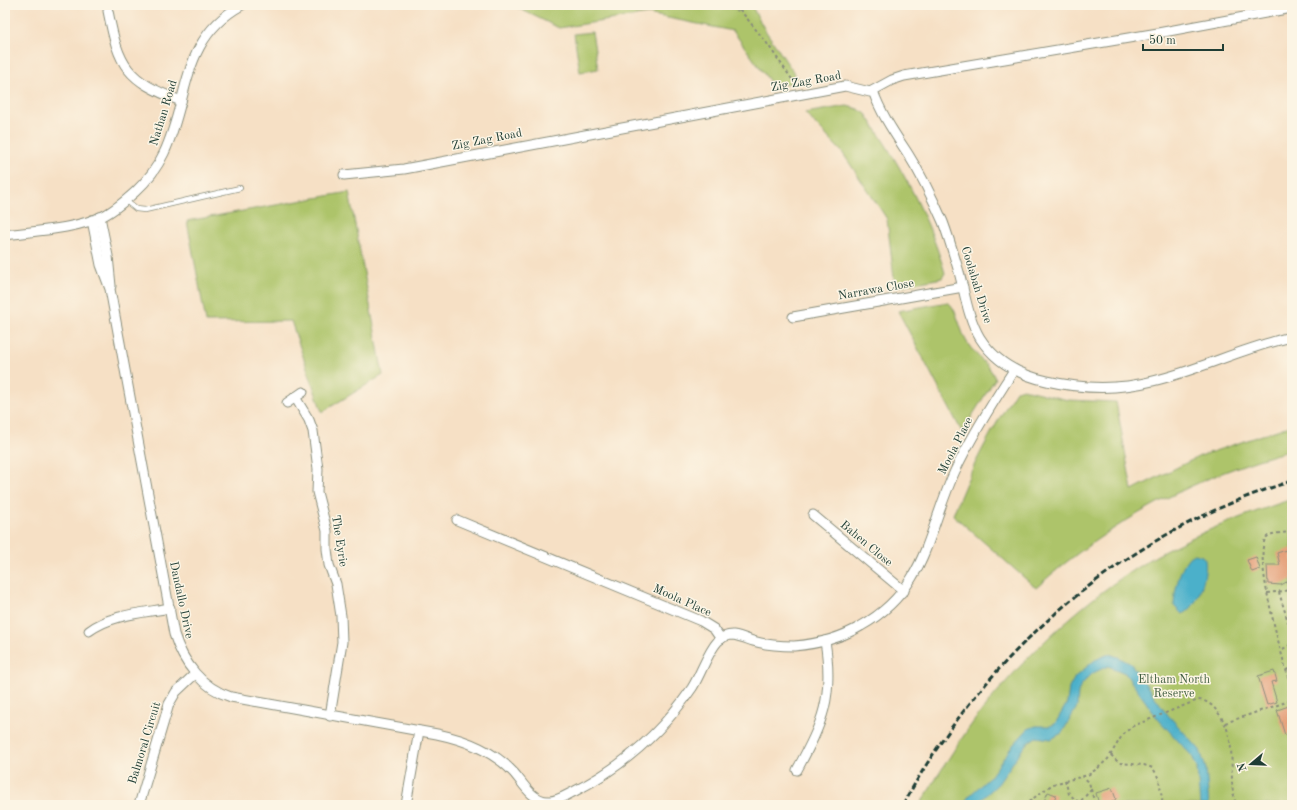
<svg xmlns="http://www.w3.org/2000/svg" width="1297" height="810" font-family="'Old Standard TT',serif">
	<rect width="100%" height="100%" fill="#fcf5e5"/>
	<filter id="ink" filterUnits="userSpaceOnUse"><feTurbulence type="fractalNoise" baseFrequency=".025" numOctaves="2"/><feDisplacementMap in="SourceGraphic" scale="8" xChannelSelector="R" yChannelSelector="G"/><feConvolveMatrix kernelMatrix="1 2 1 2 8 2 1 2 1" color-interpolation-filters="sRGB"/></filter>
	<filter id="wash" filterUnits="userSpaceOnUse"><feTurbulence type="fractalNoise" baseFrequency=".012" numOctaves="4" result="noise"/><feDisplacementMap in="SourceGraphic" scale="16" xChannelSelector="R" yChannelSelector="G"/><feGaussianBlur stdDeviation="0.9" result="paint"/><feColorMatrix in="noise" values="0 0 0 0 0 0 0 0 0 0 0 0 0 0 0 0 0 1.4 0 .05"/><feComposite in="paint" operator="in"/></filter>
	<g filter="url(#wash)">
		<rect width="100%" height="100%" fill="#f6e0c5"/>
		<g fill="#adc46a" stroke="#66804f">
			<path d="M512 5H751L765 30 800 82 773 86 733 31 648 14 559 28Z"/>
			<path d="M592 32 598 69 580 72 574 34Z"/>
			<path d="M847 106 858 109 866 114C901 167 927 212 945 273L942 278 895 287 887 219 842 152 805 113Z"/>
			<path d="M349 192 383 375 322 412 291 321 206 322 187 221Z"/>
			<path d="M948 302C958 310 960 332 968 344 975 355 992 367 995 379L962 432 898 311Z"/>
			<path d="M1023 389 1068 400 1116 402 1132 490 1200 456 1292 425V450C1200 474 1107 523 1036 588L953 515C969 471 991 431 1016 391Z"/>
			<path d="M1292 499V805H920C937 777 955 747 974 721 1023 656 1092 591 1163 552 1204 530 1248 514 1292 499Z"/>
		</g>
		<g fill="#4bb0ca" stroke="#35767f">
			<path d="M1195 554 1202 556 1205 560C1208 574 1197 611 1182 614L1174 606C1174 594 1181 556 1195 554Z"/>
			<path d="M1109 654 1118 657 1131 664 1168 715 1200 750 1206 769 1209 805H1200L1197 768 1192 756 1158 719 1125 673 1108 666 1093 673 1081 685 1078 692 1077 707 1062 733 1051 739 1036 737 1026 744 998 784 975 805H963L969 796 990 777 1013 745 1028 729 1036 726H1050L1055 724 1067 703 1069 688 1075 677 1095 660Z"/>
		</g>
		<g id="blocks">
			<g fill="#e49d76">
				<path d="M1292 548V579L1281 585 1268 584 1267 565H1280L1277 553Z"/>
				<path d="M1256 557 1260 569 1252 572 1247 560Z"/>
				<path d="M1274 671 1277 681 1271 682 1277 702 1267 705 1258 676Z"/>
				<path d="M1292 705V733L1285 735 1277 710Z"/>
				<path d="M1112 788 1116 799 1112 802 1113 805H1099L1096 793Z"/>
				<path d="M1048 792 1056 795 1053 804 1044 801Z"/>
			</g>
		</g>
	</g>
	<g filter="url(#ink)">
		<use href="#blocks" fill-opacity="0" stroke="#8a8e7c" stroke-width="1"/>
		<g fill="none" stroke-linecap="round" stroke-linejoin="round">
			<defs>
				<path id="service" d="M126 201 136 209 145 210 240 188"/>
				<g id="minor">
					<path d="M108 11C119 67 126 80 181 101"/>
					<path d="M873 91C881 114 895 134 908 154 922 176 933 199 943 222 949 238 954 255 959 272 965 294 968 318 980 338 996 363 1019 375 1047 381 1082 389 1118 390 1153 381 1200 370 1244 347 1292 337"/>
					<path d="M344 175 404 169 845 86 870 92 892 80 904 76 1158 33 1292 8"/>
					<path d="M100 217 108 256 111 286"/>
					<path d="M92 220 101 265 110 289 174 634C183 663 202 688 231 697L437 734C466 740 494 751 514 773 523 783 532 801 548 801 557 802 566 795 575 791 622 767 662 732 692 688 701 674 707 653 718 641 722 637 728 635 733 635 740 636 747 639 753 641 766 645 781 646 794 646 818 644 841 638 861 626 927 589 927 532 955 471 972 435 993 402 1014 370"/>
					<path d="M5 235C35 231 76 229 103 216 115 210 125 201 135 192 147 181 157 168 164 153 190 98 180 39 242 5"/>
					<path d="M793 317 963 287"/>
					<path d="M295 397 309 420 313 431 318 469 317 492 327 531V549L329 565 336 584 341 616 342 642 330 716"/>
					<path d="M287 403 303 392"/>
					<path d="M813 515 904 591"/>
					<path d="M457 520 701 621 714 629 721 639"/>
					<path d="M89 631C112 614 143 613 170 608"/>
					<path d="M797 770C823 722 834 697 825 641"/>
					<path d="M139 805 169 704 176 692 195 674"/>
					<path d="M406 805 419 731"/>
				</g>
			</defs>
			<use href="#service" stroke="#8a8e7c" stroke-width="6"/>
			<use href="#minor" stroke="#8a8e7c" stroke-width="11"/>
			<g stroke="#8a8e7c" stroke-width="2" stroke-dasharray="3 3" stroke-linecap="butt">
				<path d="M712 5 740 11"/>
				<path d="M736 5 766 42 796 85"/>
				<path d="M1292 532C1285 533 1270 532 1266 538 1252 556 1285 666 1292 691"/>
				<path d="M1279 592C1281 600 1294 637 1291 643 1290 646 1284 648 1281 650"/>
				<path d="M1267 593 1292 590"/>
				<path d="M1286 670 1292 668"/>
				<path d="M1225 723 1292 700"/>
				<path d="M1111 755 1119 763 1144 765 1153 768 1159 779 1163 805"/>
				<path d="M1065 780 1069 794 1082 805"/>
				<path d="M1091 789 1095 805"/>
				<path d="M1024 805 1053 784 1088 775 1098 768 1108 759 1123 734 1133 726 1198 700C1206 700 1212 705 1216 710 1234 731 1231 755 1232 781 1232 789 1234 797 1236 805"/>
				<path d="M1036 805 1044 802 1049 805"/>
				<path d="M1077 805 1091 790 1089 782 1083 777"/>
			</g>
			<use href="#service" stroke="#fff" stroke-width="4.5"/>
			<use href="#minor" stroke="#fff" stroke-width="9"/>
			<path stroke="#1f3d34" stroke-width="3" stroke-dasharray="6 3" stroke-linecap="butt" d="M903 805C985 652 1125 532 1292 481"/>
		</g>
	</g>
	<g text-anchor="middle" dominant-baseline="central" stroke-width="3" stroke-linejoin="round" paint-order="stroke">
		<g font-size="12" fill="#1f3d34" stroke="#fcf5e5">
			<text transform="translate(806 82) rotate(-10)">Zig Zag Road</text>
			<text transform="translate(164 113) rotate(-73)">Nathan Road</text>
			<text transform="translate(487 140) rotate(-11)">Zig Zag Road</text>
			<text transform="translate(976 285) rotate(73)">Coolabah Drive</text>
			<text transform="translate(876 290) rotate(-10)">Narrawa Close</text>
			<text transform="translate(956 446) rotate(-63)">Moola Place</text>
			<text transform="translate(339 541) rotate(81)">The Eyrie</text>
			<text transform="translate(866 544) rotate(40)">Bahen Close</text>
			<text transform="translate(181 600) rotate(78)">Dandallo Drive</text>
			<text transform="translate(682 601) rotate(24)">Moola Place</text>
			<text transform="translate(145 743) rotate(-73)">Balmoral Circuit</text>
		</g>
		<g font-size="12" fill="#425f42" stroke="#fcf5e5">
			<text x="1174" y="680">Eltham North<tspan x="1174" dy="14">Reserve</tspan></text>
		</g>
	</g>
	<rect width="1297" height="810" fill="none" stroke="#fcf5e5" stroke-width="20"/>
	<g transform="translate(1251 764) rotate(251)" stroke="#fcf5e5" stroke-width="3" paint-order="stroke">
	<path d="M0-3L7 15L0 10L-7 15Z" fill="#1f3d34"/>
	<text y="-6" font-size="11" font-weight="bold" text-anchor="middle" fill="#1f3d34">N</text>
	</g>
	<path d="M1143 44v6h80v-6" fill="none" stroke="#1f3d34" stroke-width="2"/>
	<text x="1149" y="44" font-size="12" fill="#1f3d34" stroke="#fcf5e5" stroke-width="3" paint-order="stroke">50 m</text>
</svg>
